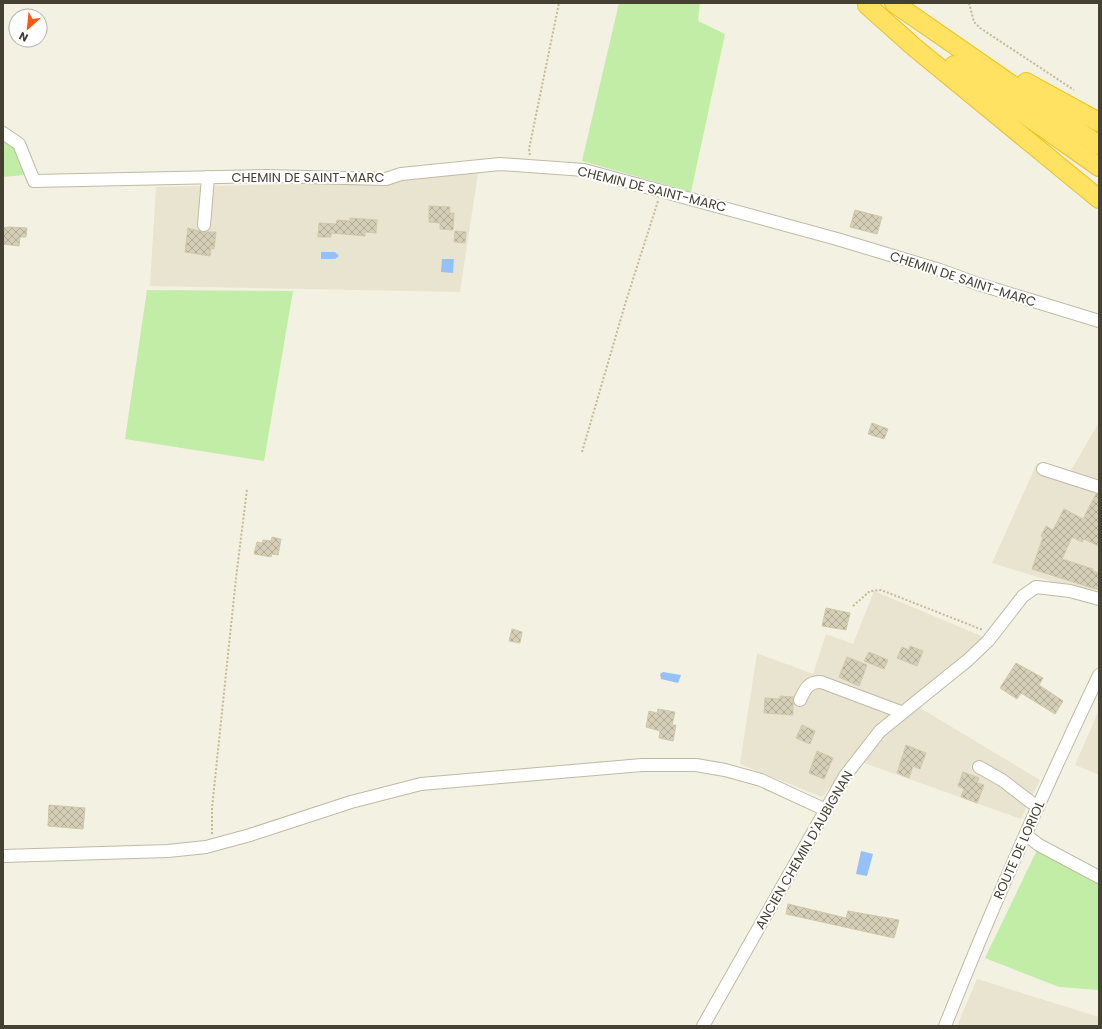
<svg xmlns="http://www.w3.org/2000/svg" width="1102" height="1029" font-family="Poppins,sans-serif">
	<defs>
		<pattern id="building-cross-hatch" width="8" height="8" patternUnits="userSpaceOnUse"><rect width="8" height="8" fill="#d5ceb6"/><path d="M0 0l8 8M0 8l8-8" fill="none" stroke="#afa995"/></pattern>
	</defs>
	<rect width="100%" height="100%" fill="#f3f1e2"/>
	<g fill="#e8e4cf">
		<path d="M478 173 460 292 150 286 156 187 309 184Z"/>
		<path d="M1099 422V591L1054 582 992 563 1037 463 1069 474Z"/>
		<path d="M874 591 984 637 914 698 922 709 1040 780 1021 819 853 759 822 797 740 764 757 653 813 674 826 634 853 644Z"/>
		<path d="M1099 710V775L1075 765Z"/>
		<path d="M977 979 1099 1017V1026H957Z"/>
	</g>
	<g fill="#c2eda6">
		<path d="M619 3H700L698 21 725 34 691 192 582 161Z"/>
		<path d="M3 140 21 152 24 175 3 177Z"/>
		<path d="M147 290 293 291 264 461 125 439Z"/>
		<path d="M1037 850 1099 882V990L1059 987 985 958Z"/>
	</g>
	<g fill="#96c1f8">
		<path d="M321 252H335L339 256 335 259H321Z"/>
		<path d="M442 259H454L453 273 441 272Z"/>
		<path d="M663 672 681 675 678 683 661 679 660 674Z"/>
		<path d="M861 851 873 854 867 876 856 874Z"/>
	</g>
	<g fill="url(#building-cross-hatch)" stroke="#d1c8a9">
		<path d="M429 206 450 207 449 213H454L453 230 440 229V223L429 222Z"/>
		<path d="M855 210 882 217 877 234 850 227Z"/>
		<path d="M350 218 377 220 376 233 365 232V236L331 233V237H318L319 223 336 224 337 220 350 221Z"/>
		<path d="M9 227 27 228 26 237H20L19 246 3 244V228Z"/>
		<path d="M188 228 203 232H216L214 249 211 248 210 256 185 252Z"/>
		<path d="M455 231 466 232 465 243 454 242Z"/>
		<path d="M872 423 888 429 884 439 868 434Z"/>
		<path d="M1096 494H1099V546L1084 539 1082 542 1072 537 1062 559 1093 569V571L1099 573V590L1032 569 1043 537 1041 536 1046 526 1053 530 1064 509 1083 519Z"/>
		<path d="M272 537 281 539 278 555 272 554 271 557 254 554 257 542 262 543 263 540 271 541Z"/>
		<path d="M826 608 850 613 846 630 822 626Z"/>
		<path d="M512 629 522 632 520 643 509 641Z"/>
		<path d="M910 646 923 651 917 666 897 658 902 647 909 650Z"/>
		<path d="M869 652 888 660 884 669 864 661Z"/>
		<path d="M847 657 867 665 859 686 839 677Z"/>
		<path d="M1016 663 1043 678 1039 685 1063 701 1055 714 1021 693 1017 699 1000 688Z"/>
		<path d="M780 696 793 697V715L764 713 765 698 780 699Z"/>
		<path d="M658 709 675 712 672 725H676L673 741 659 738 660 731 646 727 649 711 657 713Z"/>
		<path d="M802 725 815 731 810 744 796 738Z"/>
		<path d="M906 745 926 753 920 769 913 766 909 778 897 773Z"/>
		<path d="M817 751 833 758 824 779 809 773Z"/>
		<path d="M963 772 979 778 977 783 984 785 977 803 961 797 964 789 958 786Z"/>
		<path d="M49 805 85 808 83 829 48 826Z"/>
		<path d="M788 904 846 918 848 911 899 920 894 938 786 914Z"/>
	</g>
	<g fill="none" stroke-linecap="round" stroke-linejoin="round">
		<defs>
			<g id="minor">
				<path d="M3 133 19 144 34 181 266 176 386 179 401 174 500 164 584 170 837 239 940 270 978 284 1099 321"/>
				<path d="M204 225 208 177"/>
				<path d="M1043 469 1099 487"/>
				<path d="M800 700C805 689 809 681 821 682L901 712"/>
				<path d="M979 767 1002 780 1032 803 1039 805"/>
				<path d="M1026 835 1039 845 1099 877"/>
				<path d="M3 856 168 851 206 847 250 835 351 802 421 784 642 765H696L725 770 761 780 826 810"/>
				<path d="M703 1026 845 776 880 731 968 660 988 641 1023 596 1036 587 1070 591 1099 599"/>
				<path d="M945 1026C992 907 1044 790 1099 675"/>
			</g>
			<g id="highway">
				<path d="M894 3 1099 145"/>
				<path d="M867 5 914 47 1099 199"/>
				<path d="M954 65 1099 167"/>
				<path d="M1026 82 1099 122"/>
			</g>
		</defs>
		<use href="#minor" stroke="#bfbaa4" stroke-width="14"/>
		<use href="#highway" stroke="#eec121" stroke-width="20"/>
		<g stroke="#c3b993" stroke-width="2" stroke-dasharray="2 2" stroke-linecap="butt">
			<path d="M969 3 974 22 980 28 1074 90"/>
			<path d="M530 155 529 149 559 3"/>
			<path d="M582 452 626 301 658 201"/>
			<path d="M853 606 870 591 881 590 983 630"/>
			<path d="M212 834V808L236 578 247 489"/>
		</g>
		<use href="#minor" stroke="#fff" stroke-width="12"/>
		<use href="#highway" stroke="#ffe261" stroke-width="18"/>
	</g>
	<g text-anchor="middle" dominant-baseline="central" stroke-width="4" stroke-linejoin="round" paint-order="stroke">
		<g font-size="13" fill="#454132" stroke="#fff">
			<text x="308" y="177">CHEMIN DE SAINT-MARC</text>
			<text transform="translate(652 189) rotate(14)">CHEMIN DE SAINT-MARC</text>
			<text transform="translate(963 279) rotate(18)">CHEMIN DE SAINT-MARC</text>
			<text transform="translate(804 850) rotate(-60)">ANCIEN CHEMIN D'AUBIGNAN</text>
			<text transform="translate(1019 850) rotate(-66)">ROUTE DE LORIOL</text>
		</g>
	</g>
	<rect width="1102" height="1029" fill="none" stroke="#454132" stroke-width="8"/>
	<g transform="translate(28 28) rotate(207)"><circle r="19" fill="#ffffff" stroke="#b5b3ad"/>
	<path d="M0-3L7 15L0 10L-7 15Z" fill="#ff560d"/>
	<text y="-6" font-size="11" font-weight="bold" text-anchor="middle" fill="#454132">N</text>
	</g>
</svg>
